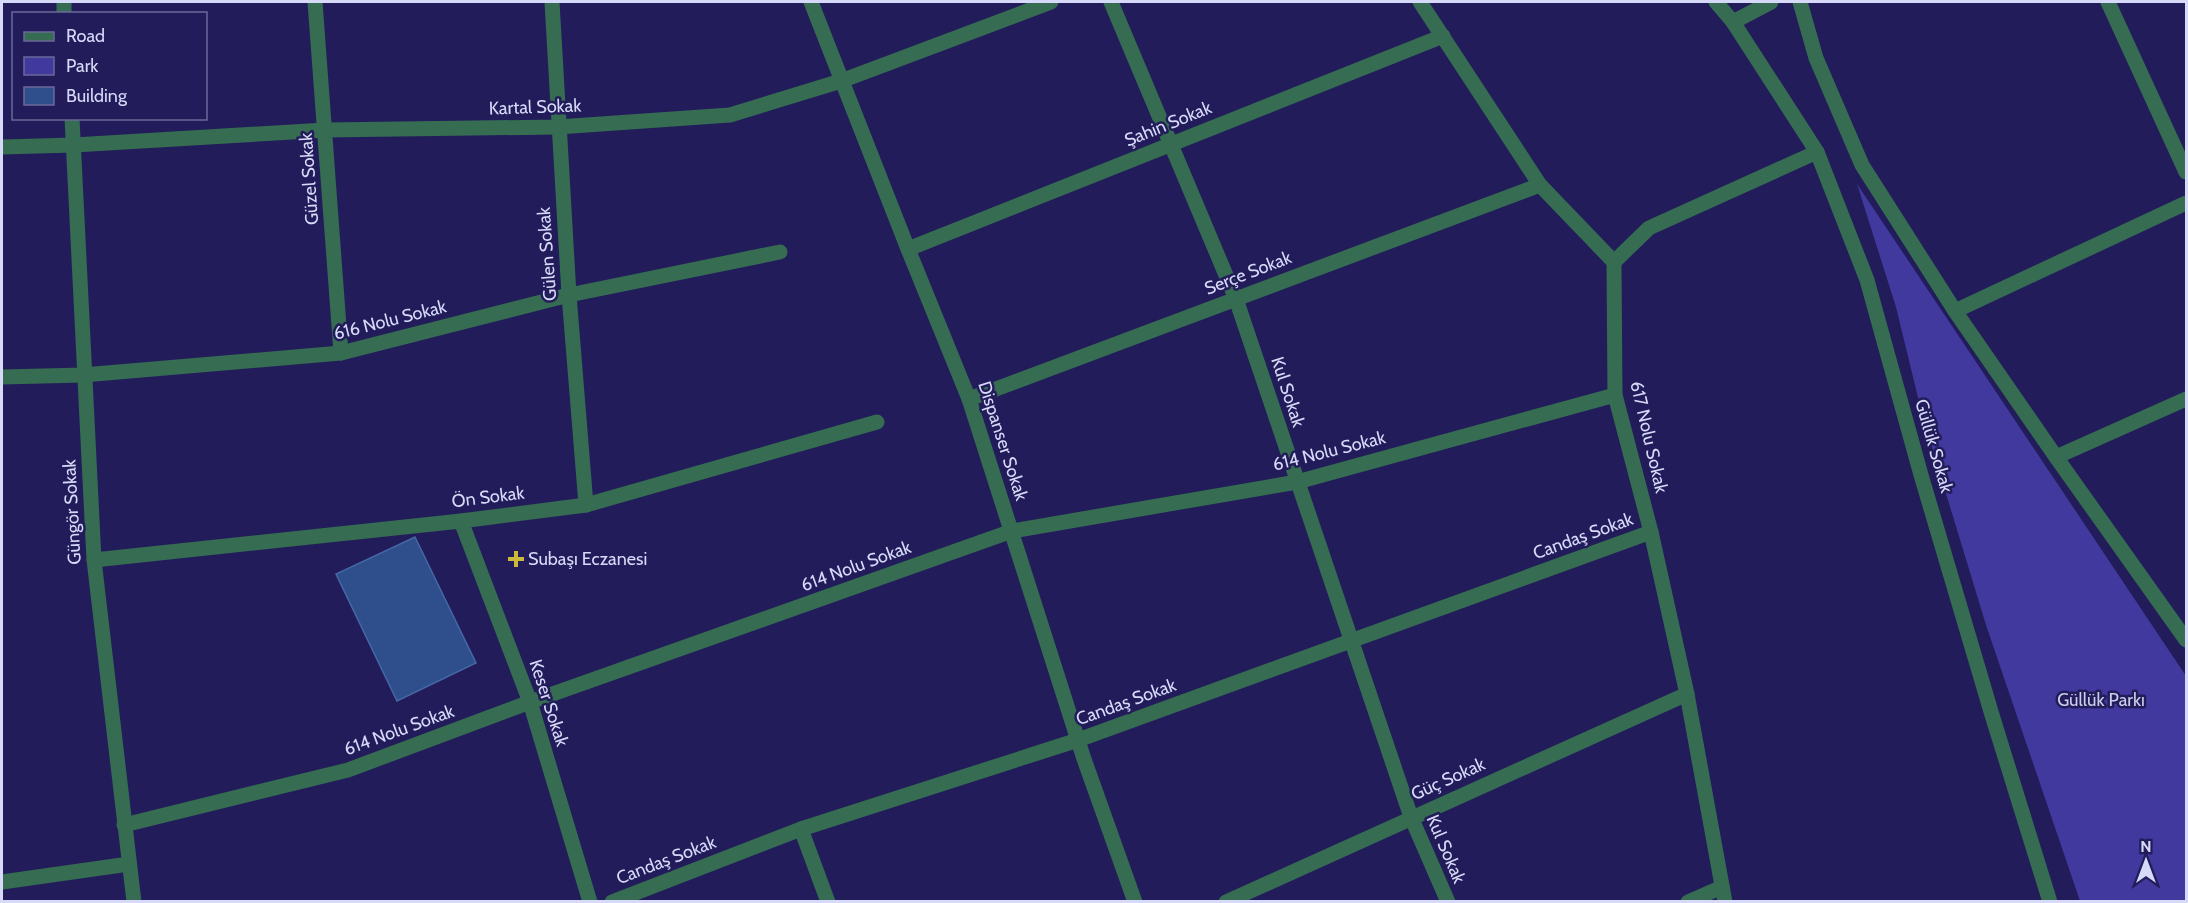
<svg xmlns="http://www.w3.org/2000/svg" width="2188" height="903" font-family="Cabin,sans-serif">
	<rect width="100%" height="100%" fill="#221c5a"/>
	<path fill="#42399e" d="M1857 184 2186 676V901H2080L1986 625 1923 418 1896 307Z"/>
	<path fill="#2e4f8b" stroke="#4668a5" stroke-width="1.5" d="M415 537 476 663 397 701 336 574Z"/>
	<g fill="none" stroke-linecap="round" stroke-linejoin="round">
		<g stroke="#356c52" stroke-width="15">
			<path d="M64 2V14"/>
			<path d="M315 2 341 353"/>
			<path d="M552 2 569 295 586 505"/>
			<path d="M811 2 908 249 969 399 1084 759 1135 902"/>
			<path d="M1111 2 1236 299 1411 817 1448 902"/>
			<path d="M1420 2 1540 185 1614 262 1615 395 1651 532 1687 694 1725 902"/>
			<path d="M1716 2 1733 22 1771 2"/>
			<path d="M1800 2 1816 58 1862 165 1955 311 2056 457 2186 640"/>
			<path d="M2108 2 2186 172"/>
			<path d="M1733 22 1817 152 1867 280 1921 475 1992 715 2050 902"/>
			<path d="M72 118 94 560 134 902"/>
			<path d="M2 147 74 145 325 130 558 127 730 115 841 81 1051 2"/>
			<path d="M908 249 1443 36"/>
			<path d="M1614 262 1649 228 1817 152"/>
			<path d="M1955 311 2186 203"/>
			<path d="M2 377 83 375 341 353 569 295 780 252"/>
			<path d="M969 399 1540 185"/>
			<path d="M2056 457 2186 399"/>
			<path d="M461 521 530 702 590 902"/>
			<path d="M94 560 461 521 586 505 877 422"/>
			<path d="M124 825 348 770 530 702 1012 531 1297 482 1615 395"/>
			<path d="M801 829 828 902"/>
			<path d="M2 882 129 864"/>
			<path d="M612 902 801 829 1078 740 1651 532"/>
			<path d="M1226 902 1687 694"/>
			<path d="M1688 902 1722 887"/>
		</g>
	</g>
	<path fill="#cbba39" stroke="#221c5a" stroke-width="2" d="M513 550h6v6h6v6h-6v6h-6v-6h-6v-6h6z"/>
	<g text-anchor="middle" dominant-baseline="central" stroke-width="5" stroke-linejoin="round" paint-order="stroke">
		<g font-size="18" fill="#d7d9f8" stroke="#221c5a">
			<text transform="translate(535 107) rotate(-2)">Kartal Sokak</text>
			<text transform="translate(1168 124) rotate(-22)">Şahin Sokak</text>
			<text transform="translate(309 179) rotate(-94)">Güzel Sokak</text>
			<text transform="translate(547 254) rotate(-94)">Gülen Sokak</text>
			<text transform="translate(1248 273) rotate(-21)">Serçe Sokak</text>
			<text transform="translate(390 320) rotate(-14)">616 Nolu Sokak</text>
			<text transform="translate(1288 392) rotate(72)">Kul Sokak</text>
			<text transform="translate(1649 437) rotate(77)">617 Nolu Sokak</text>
			<text transform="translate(1003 441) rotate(72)">Dispanser Sokak</text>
			<text transform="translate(1934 446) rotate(74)">Güllük Sokak</text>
			<text transform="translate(1329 451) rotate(-14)">614 Nolu Sokak</text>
			<text transform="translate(488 497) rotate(-7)">Ön Sokak</text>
			<text transform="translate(72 512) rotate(-93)">Güngör Sokak</text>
			<text transform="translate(1583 536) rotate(-20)">Candaş Sokak</text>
			<text transform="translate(856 566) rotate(-20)">614 Nolu Sokak</text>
			<text transform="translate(1126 702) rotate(-20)">Candaş Sokak</text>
			<text transform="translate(549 703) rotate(72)">Keser Sokak</text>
			<text transform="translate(399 730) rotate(-20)">614 Nolu Sokak</text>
			<text transform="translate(1448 779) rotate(-24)">Güç Sokak</text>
			<text transform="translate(1446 849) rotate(67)">Kul Sokak</text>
			<text transform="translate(666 860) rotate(-21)">Candaş Sokak</text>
		</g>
		<g font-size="18" fill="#d7d9f8" stroke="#221c5a" text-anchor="start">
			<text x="528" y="559">Subaşı Eczanesi</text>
		</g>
		<g font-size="18" fill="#cbceea" stroke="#221c5a">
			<text x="2101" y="700">Güllük Parkı</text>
		</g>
	</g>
	<rect width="2188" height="903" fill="none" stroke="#d7d9f8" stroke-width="6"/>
	<rect x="12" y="12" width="195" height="108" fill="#221c5a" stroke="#6a6899" stroke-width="1.5"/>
	<rect x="24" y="32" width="30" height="9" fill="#356c52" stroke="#6a6899" stroke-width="1.5"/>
	<text x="66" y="42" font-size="18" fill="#d7d9f8">Road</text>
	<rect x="24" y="57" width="30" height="18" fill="#42399e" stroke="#6a6899" stroke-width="1.5"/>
	<text x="66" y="72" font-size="18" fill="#d7d9f8">Park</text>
	<rect x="24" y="87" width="30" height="18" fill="#2e4f8b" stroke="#6a6899" stroke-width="1.5"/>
	<text x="66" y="102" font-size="18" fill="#d7d9f8">Building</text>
	<g transform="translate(2146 861)" stroke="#221c5a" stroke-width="4.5" paint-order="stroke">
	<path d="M0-4.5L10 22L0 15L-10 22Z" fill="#d7d9f8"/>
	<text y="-9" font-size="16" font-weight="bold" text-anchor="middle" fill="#d7d9f8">N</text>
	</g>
</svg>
